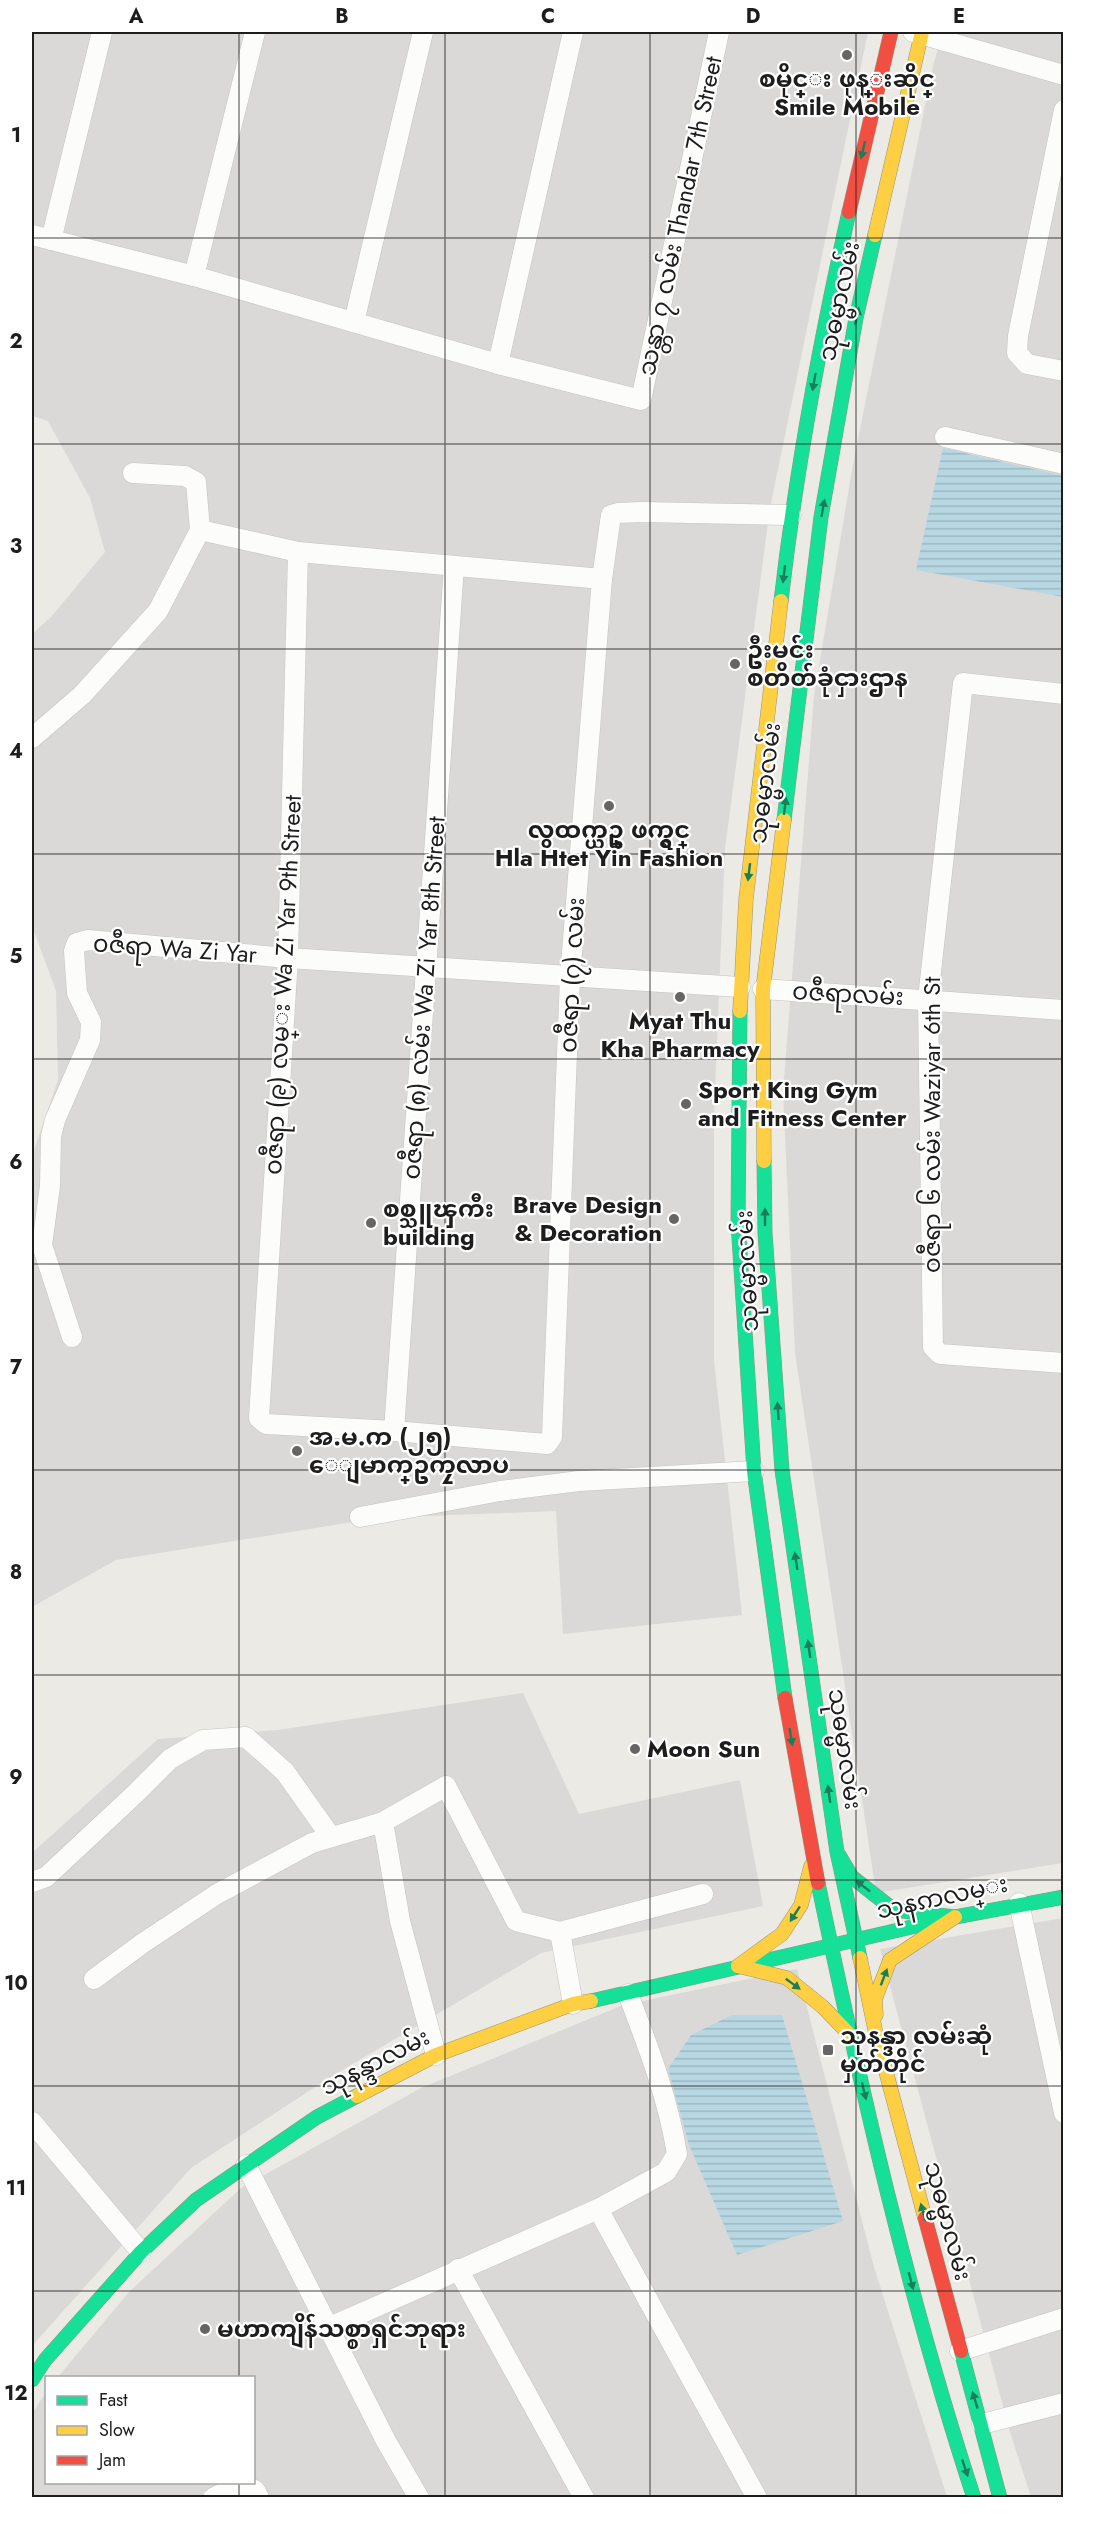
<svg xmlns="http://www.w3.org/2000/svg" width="1095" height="2529" viewBox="0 0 1095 2529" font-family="Jost,'Noto Sans Myanmar',sans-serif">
<defs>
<pattern id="water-rules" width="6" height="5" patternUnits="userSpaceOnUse" patternTransform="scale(1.5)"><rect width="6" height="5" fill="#b7d7e2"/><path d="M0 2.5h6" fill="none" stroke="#9db8c1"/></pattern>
</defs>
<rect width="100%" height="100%" fill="#eceae5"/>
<!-- residential -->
<g fill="#dbd9d7">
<polygon points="32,32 868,32 770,508 725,849 714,1114 714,1360 742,1615 563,1634 556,1511 378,1518 116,1560 32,1607 32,1156 58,1080 56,991 32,926 32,634 51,617 105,552 90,498 48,421 32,416"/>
<polygon points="943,32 1063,32 1063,1863 876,1893 795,1353 783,1092 814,696 853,464 933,66"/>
<polygon points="523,1693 579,1814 740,1780 763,1906 541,1953 329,2078 191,2168 32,2346 32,1853 158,1739 278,1730"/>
<polygon points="1063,1918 1063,2497 1031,2497 1010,2432 880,1949"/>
<polygon points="797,1969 874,2267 947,2497 32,2497 32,2414 46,2392 46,2482 254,2482 254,2378 58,2377 129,2292 241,2188 421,2088 623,2005"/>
</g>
<!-- water -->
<g fill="url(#water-rules)">
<polygon points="943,448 1063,476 1063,597 916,570"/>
<polygon points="732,2015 782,2015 843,2221 737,2255 689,2145 668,2069 691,2035"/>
</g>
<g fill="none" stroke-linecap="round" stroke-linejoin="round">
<!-- street casing -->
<g stroke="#c4c4c1" stroke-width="21">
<g id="street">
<polyline points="913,32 1064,75"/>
<polyline points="1064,110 1018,336 1017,353 1027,364 1064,371"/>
<polyline points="32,235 194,276 498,364 641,400 719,32"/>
<polyline points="51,240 102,32"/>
<polyline points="194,276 255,32"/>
<polyline points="354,322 423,32"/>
<polyline points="498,364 573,32"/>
<polyline points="945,437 1064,464"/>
<polyline points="200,530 298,552 602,579"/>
<polyline points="298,552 288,958 259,1418 266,1424 394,1431 547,1444 552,1437 570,977 602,579 611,515 618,513 642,512 791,515"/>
<polyline points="1064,694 963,683 928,999 933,1347 940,1354 1064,1363"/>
<polyline points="32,738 82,695 158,611 200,530 196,482 185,476 133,473"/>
<polyline points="763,989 1064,1010"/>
<polyline points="72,1337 42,1245 50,1186 51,1136 55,1120 90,1040 91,1022 77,993 74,951 77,943 88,940 288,958 740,987"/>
<polyline points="394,1431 454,566"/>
<polyline points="360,1517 500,1491 579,1481 754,1471"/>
<polyline points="383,1822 400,1921 436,2055"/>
<polyline points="32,1882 46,1877 135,1794 170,1759 203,1740 246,1737 285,1772 331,1837"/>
<polyline points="1019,1903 1064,2113"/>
<polyline points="560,1932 573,2004"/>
<polyline points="94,1979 143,1943 217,1894 312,1843 383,1822 446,1786 516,1921 560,1932 703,1894"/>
<polyline points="32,2122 141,2252"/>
<polyline points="246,2165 386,2441 419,2498"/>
<polyline points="598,2209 757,2498"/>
<polyline points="458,2269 584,2498"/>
<path d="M330 2327 598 2209 666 2172 677 2154C668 2098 648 2046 628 1994"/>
<polyline points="960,2351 1064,2318"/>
<polyline points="982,2424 1064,2403"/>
<path d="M213 2498C228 2490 239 2484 255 2490L259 2498"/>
</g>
</g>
<!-- fast casing -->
<g stroke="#94967c" stroke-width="15">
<g id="fast">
<path d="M781 601C796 470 820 341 849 212"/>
<polyline points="784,820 821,517 856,318 875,235"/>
<polyline points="740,1011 738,1222 754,1471 785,1698"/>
<polyline points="764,1161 765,1233 782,1470 837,1852 860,1958"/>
<polyline points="839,1855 852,1877 894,1910 955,1917"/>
<path d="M818 1883C861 2089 908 2297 974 2498"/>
<polyline points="591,2001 955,1917 1064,1897"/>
<polyline points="961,2351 1000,2498"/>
<polyline points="32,2380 45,2360 141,2252 196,2200 317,2117 357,2096"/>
</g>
</g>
<!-- slow casing -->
<g stroke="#94967c" stroke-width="15">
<g id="slow">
<polyline points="875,235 922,32"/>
<polyline points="740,1011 746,899 781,601"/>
<polyline points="764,1161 763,989 784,820"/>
<polyline points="860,1958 876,2034 925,2218"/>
<polyline points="738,1966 782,1934 801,1905 811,1866"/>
<polyline points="738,1966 787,1978 823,2007 850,2035"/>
<polyline points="876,2015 875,1999 890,1960 955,1917"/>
<polyline points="357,2096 436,2055 573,2004 591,2001"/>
</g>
</g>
<!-- jam casing -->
<g stroke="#94967c" stroke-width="15">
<g id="jam">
<polyline points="849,212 891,32"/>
<polyline points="785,1698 818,1883"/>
<polyline points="925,2218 961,2351"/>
</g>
</g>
<!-- street -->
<use href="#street" stroke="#fcfcfb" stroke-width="20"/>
<!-- fast -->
<use href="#fast" stroke="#16e098" stroke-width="14"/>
<!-- slow -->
<use href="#slow" stroke="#ffcf43" stroke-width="14"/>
<!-- jam -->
<use href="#jam" stroke="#f24e42" stroke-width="14"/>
</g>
<!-- one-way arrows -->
<defs><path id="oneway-solid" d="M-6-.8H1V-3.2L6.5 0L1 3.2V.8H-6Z" transform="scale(1.5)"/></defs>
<g fill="#1a7e5a">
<use href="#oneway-solid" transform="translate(863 150) rotate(103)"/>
<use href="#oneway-solid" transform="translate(857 316) rotate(-78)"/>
<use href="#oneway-solid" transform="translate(814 382) rotate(100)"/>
<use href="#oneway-solid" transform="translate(823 508) rotate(-80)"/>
<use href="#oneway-solid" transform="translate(784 574) rotate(97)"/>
<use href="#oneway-solid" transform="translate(785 806) rotate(-83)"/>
<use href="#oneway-solid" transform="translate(749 872) rotate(97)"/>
<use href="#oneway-solid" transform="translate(765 1217) rotate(-90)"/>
<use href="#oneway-solid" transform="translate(778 1411) rotate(-94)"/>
<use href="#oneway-solid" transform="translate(796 1561) rotate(-99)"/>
<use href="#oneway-solid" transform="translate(809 1649) rotate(-98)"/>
<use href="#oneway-solid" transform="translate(791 1737) rotate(81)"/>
<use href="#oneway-solid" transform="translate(829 1794) rotate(-98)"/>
<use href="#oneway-solid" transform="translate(863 1886) rotate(-142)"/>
<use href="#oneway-solid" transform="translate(795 1914) rotate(123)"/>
<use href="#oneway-solid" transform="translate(884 1977) rotate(-69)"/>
<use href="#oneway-solid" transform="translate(793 1984) rotate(36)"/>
<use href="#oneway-solid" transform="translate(864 2091) rotate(76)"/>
<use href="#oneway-solid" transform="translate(923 2212) rotate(-105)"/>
<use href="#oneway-solid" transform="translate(911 2281) rotate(75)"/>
<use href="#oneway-solid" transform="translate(975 2400) rotate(-107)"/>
<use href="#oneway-solid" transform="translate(965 2468) rotate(71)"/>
</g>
<!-- grid -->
<path fill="none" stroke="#1d1d1d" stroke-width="1.5" stroke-opacity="0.55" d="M239 32V2378M445 32V2498M650 32V2498M856 32V2498M32 238H1064M32 444H1064M32 649H1064M32 854H1064M32 1059H1064M32 1264H1064M32 1470H1064M32 1675H1064M32 1880H1064M32 2086H1064M32 2291H1064M239 2482V2498"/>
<!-- markers -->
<g fill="#656563" stroke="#fff" stroke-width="2">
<circle cx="847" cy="55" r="6"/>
<circle cx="735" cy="664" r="6"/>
<circle cx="609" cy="806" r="6"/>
<circle cx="680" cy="997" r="6"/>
<circle cx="686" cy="1104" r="6"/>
<circle cx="674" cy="1219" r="6"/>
<circle cx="371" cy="1223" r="6"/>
<circle cx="297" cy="1451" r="6"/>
<circle cx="635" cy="1749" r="6"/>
<rect x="822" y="2044" width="12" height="12" rx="3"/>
<circle cx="205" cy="2329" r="6"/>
</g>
<g text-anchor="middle" stroke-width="4.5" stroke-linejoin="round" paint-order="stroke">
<!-- poi labels -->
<g font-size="24" font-weight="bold" fill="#1d1d1d" stroke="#fff" text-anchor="start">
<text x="847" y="87" text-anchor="middle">စမိုင္း ဖုန္းဆိုင္<tspan x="847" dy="28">Smile Mobile</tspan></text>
<text x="747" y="658">ဦးမင်း<tspan x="747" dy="28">စတိတ်ခုံငှားဌာန</tspan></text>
<text x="609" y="838" text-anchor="middle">လွထက္ယဥ္ ဖက္ရွင္<tspan x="609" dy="28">Hla Htet Yin Fashion</tspan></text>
<text x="680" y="1029" text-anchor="middle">Myat Thu<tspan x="680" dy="28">Kha Pharmacy</tspan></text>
<text x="698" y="1098">Sport King Gym<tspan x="698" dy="28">and Fitness Center</tspan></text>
<text x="662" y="1213" text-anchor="end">Brave Design<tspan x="662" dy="28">&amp; Decoration</tspan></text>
<text x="383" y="1217">စစ္သူၾကီး<tspan x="383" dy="28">building</tspan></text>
<text x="309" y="1445">အ.မ.က (၂၅)<tspan x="309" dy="28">ေျမာက္ဥကၠလာပ</tspan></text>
<text x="647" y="1757">Moon Sun</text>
<text x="840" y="2044">သုနန္ဒာ လမ်းဆုံ<tspan x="840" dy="28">မှတ်တိုင်</tspan></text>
<text x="217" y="2337">မဟာကျိန်သစ္စာရှင်ဘုရား</text>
</g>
<!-- street labels -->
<g font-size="24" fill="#1d1d1d" stroke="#fff">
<text transform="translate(680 216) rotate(-78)" y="8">သန္တာ ၇ လမ်း Thandar 7th Street</text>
<text transform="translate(839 301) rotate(-78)" y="8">သုဓမ္မာလမ်း</text>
<text transform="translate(765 783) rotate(-83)" y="8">သုဓမ္မာလမ်း</text>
<text transform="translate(175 949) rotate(4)" y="8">၀ဇီရာ Wa Zi Yar</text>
<text transform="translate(572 975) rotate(-87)" y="8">၀ဇီရာ (၇) လမ်း</text>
<text transform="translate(283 985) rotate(-87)" y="8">၀ဇီရာ (၉) လမ္း Wa Zi Yar 9th Street</text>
<text transform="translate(848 994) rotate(3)" y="8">ဝဇီရာလမ်း</text>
<text transform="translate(424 998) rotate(-86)" y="8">၀ဇီရာ (၈) လမ်း Wa Zi Yar 8th Street</text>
<text transform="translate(932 1125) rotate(-90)" y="8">ဝဇီရာ ၆ လမ်း Waziyar 6th St</text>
<text transform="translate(747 1271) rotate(-93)" y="8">သုဓမ္မာလမ်း</text>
<text transform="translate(845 1749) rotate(82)" y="8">သုဓမ္မာလမ်း</text>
<text transform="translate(942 1897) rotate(-12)" y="8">သုနၵာလမ္း</text>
<text transform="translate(375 2062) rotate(-27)" y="8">သုနန္ဒာလမ်း</text>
<text transform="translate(948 2221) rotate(75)" y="8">သုဓမ္မာလမ်း</text>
</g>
</g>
<!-- border -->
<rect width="1095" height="2529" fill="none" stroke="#ffffff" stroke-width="66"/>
<!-- legend -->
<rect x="45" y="2376" width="210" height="108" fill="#ffffff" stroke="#a5a5a5" stroke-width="1.5"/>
<rect x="57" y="2396" width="30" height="9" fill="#16e098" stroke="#a5a5a5" stroke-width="1.5"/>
<text x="99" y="2406" font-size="18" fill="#1d1d1d">Fast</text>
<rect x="57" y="2426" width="30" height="9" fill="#ffcf43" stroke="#a5a5a5" stroke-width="1.5"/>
<text x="99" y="2436" font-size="18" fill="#1d1d1d">Slow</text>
<rect x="57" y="2456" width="30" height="9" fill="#f24e42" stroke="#a5a5a5" stroke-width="1.5"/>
<text x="99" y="2466" font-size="18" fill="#1d1d1d">Jam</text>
<rect x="33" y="33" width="1029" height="2463" fill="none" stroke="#1d1d1d" stroke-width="2"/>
<g font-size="20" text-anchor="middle" font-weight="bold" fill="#1d1d1d">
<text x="136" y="23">A</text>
<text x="342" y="23">B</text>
<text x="548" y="23">C</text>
<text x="753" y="23">D</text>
<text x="959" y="23">E</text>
<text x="16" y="142">1</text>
<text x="16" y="348">2</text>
<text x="16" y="553">3</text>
<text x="16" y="758">4</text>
<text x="16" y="963">5</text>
<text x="16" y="1169">6</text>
<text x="16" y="1374">7</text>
<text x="16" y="1579">8</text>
<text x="16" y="1784">9</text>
<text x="16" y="1990">10</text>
<text x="16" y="2195">11</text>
<text x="16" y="2400">12</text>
</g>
</svg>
